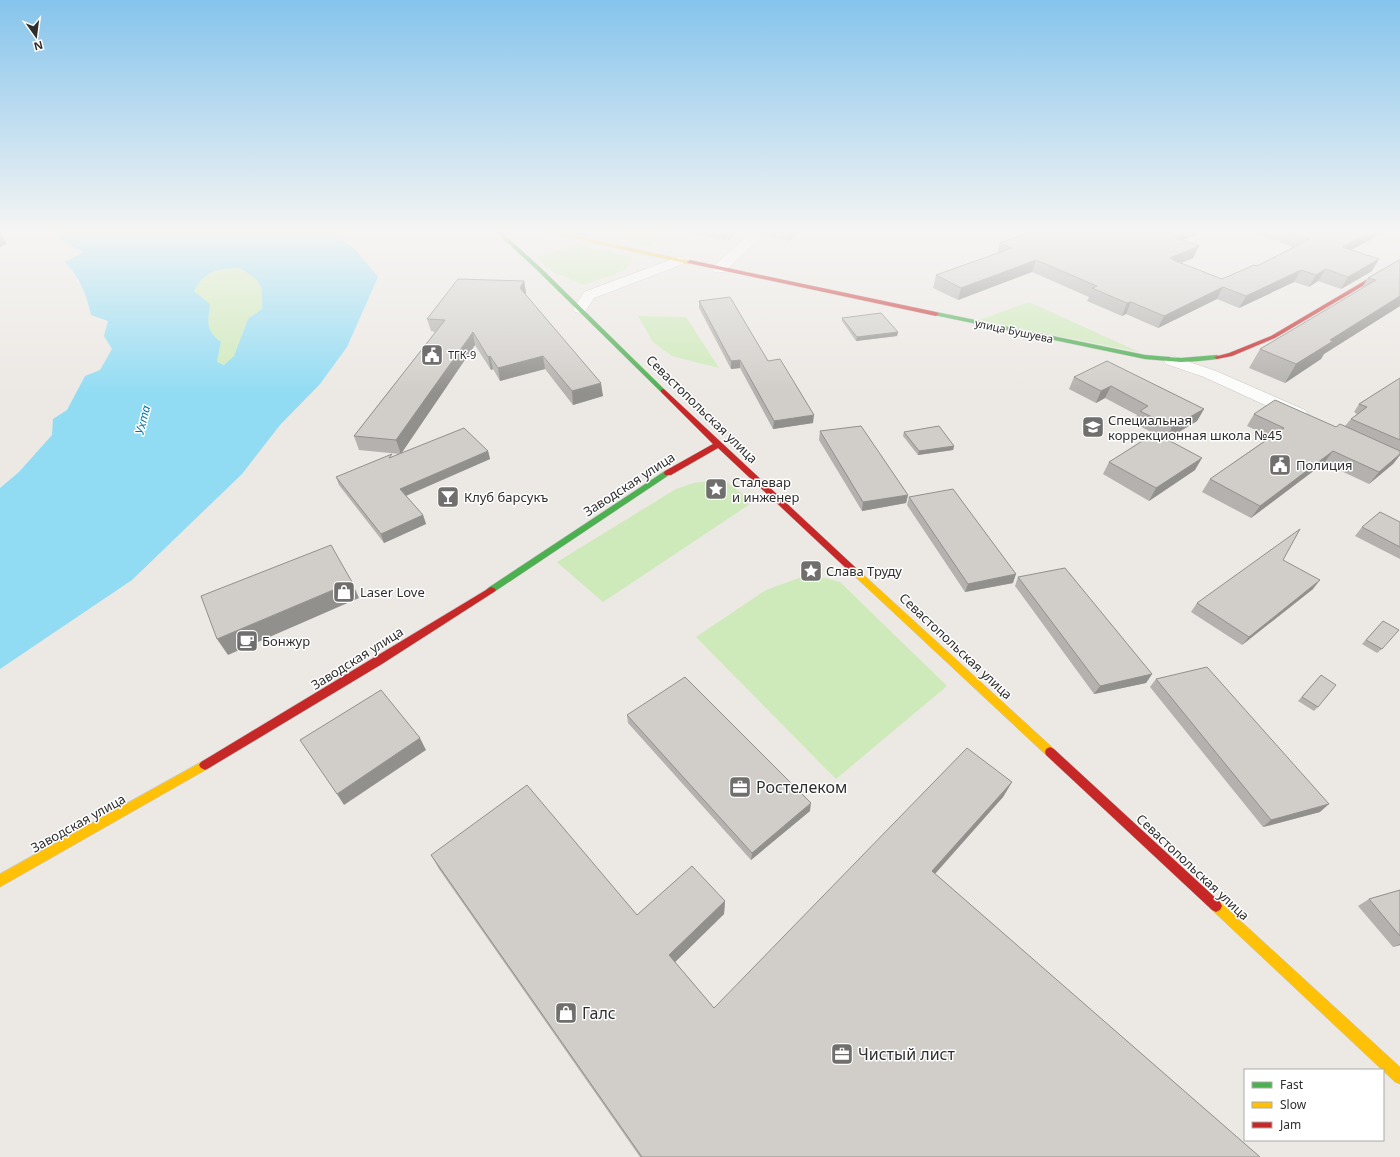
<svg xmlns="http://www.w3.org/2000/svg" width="1400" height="1157" viewBox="0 0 1400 1157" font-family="'Noto Sans',sans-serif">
<rect width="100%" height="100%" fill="#ece8e4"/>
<!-- green -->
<g fill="#ceeaba">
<polygon points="586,231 664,231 650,246"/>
<polygon points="578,244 633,257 626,270 584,285 551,271 537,257"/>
<path d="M238 268C261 281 263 283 262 309L248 319 234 356 225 365 217 362 221 342C205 330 208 323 210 304L194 291C206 271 216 270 238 268Z"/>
<polygon points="1029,302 1139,352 979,320"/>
<polygon points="638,316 686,317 719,368 672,356 653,342"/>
<polygon points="712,481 728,483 753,502 603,602 557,562 676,489 694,483"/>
<polygon points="799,578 825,578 840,582 947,686 836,779 696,637 766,590"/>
</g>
<!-- water -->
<path fill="#92dcf3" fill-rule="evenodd" d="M55 231H329L355 249 378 277 347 347 320 384 280 425 242 474 132 580 0 669V488L19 472 52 435 53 419 67 410 85 376 100 370 112 349 104 336 108 321 91 315C86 293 80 278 65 262L84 252 66 244ZM239 268C261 281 263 283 262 309L248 319 234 356 224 365 217 362 221 342C205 330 208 323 210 304L194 291C205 271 216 269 239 268Z"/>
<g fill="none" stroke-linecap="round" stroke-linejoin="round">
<!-- street casing -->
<g stroke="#c6c5c5" stroke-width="1">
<g id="street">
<polygon points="753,231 767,231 724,272 714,272 712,269 714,266"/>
<polygon points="678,257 683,258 685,261 683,264 594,298 585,312 580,313 575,312 573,309 584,292"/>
<polygon points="1172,356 1216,371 1305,410 1308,414 1305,418 1299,419 1293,418 1204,377 1166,364 1164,361 1166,358"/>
</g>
</g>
<!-- fast casing -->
<g stroke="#c6c5c5" stroke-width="1">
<g id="fast">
<polygon points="495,231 500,231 541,268 665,390 665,392 661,392 537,270"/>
<polygon points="936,312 1145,355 1181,358 1217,355 1220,357 1217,359 1199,361 1181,362 1145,359 934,315 933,314"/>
<polygon points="665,471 668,471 672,473 494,592 488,592 486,590 488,588"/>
</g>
</g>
<!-- slow casing -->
<g stroke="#c6c5c5" stroke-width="1">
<g id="slow">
<polygon points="541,231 552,231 693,262 690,264"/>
<polygon points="852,566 855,567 1054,749 1055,752 1054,755 1050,757 1046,755 849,571 848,569 849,567"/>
<polygon points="205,760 209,762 211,765 209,768 0,887 0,874"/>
<polygon points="1216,900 1220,902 1400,1067 1400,1084 1395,1082 1212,910 1210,906 1212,902"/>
</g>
</g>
<!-- jam casing -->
<g stroke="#c6c5c5" stroke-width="1">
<g id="jam">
<polygon points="690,260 936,312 939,314 936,316 688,263 687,262"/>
<polygon points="1400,260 1400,264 1275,338 1232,356 1217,359 1214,357 1229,353 1271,336"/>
<polygon points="663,389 665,390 709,431 855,567 856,569 855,571 849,571 718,448 671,475 665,475 664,473 665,471 713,444 661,392 661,390"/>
<polygon points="491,587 494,588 496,590 494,592 382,664 209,768 205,770 201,768 199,765 201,762"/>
<polygon points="1050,747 1054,749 1220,902 1222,906 1220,910 1216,912 1212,910 1046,755 1045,752 1046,749"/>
</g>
</g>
<!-- street -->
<use href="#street" fill="#fcfcfb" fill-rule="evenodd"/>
<!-- fast -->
<use href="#fast" fill="#4caf50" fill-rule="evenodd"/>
<!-- slow -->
<use href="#slow" fill="#ffc107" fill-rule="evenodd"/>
<!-- jam -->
<use href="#jam" fill="#c62828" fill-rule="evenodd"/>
</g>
<!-- wall -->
<g fill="#b4b1ae">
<polygon points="683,231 739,231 729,240 727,237 723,240"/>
<polygon points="764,231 800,231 790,241 764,236"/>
<polygon points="1035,231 1205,231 1183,240 1199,246 1193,258 1181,263 1222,279 1257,266 1294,247 1248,231 1307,231 1313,236 1351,250 1372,271 1341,289 1318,281 1309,287 1294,282 1239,308 1217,299 1158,328 1126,314 1122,316 1087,301 1089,297 1032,272 958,300 933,288 936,275 997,254 1000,243"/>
<polygon points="1400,260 1400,306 1324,354 1321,359 1285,383 1249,368 1260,349 1361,289 1368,278"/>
<polygon points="524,281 526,293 525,295 603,396 573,405 545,369 500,381 493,369 491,370 475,345 401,453 488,451 490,459 406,496 423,515 426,524 384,543 339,485 336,477 400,454 359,450 354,436 435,332 431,331 427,319"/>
<polygon points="699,301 768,361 813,423 773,429 740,368 731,369 699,308"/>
<polygon points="842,318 898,332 897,336 856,341 842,321"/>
<polygon points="1074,377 1204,409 1197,421 1166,439 1195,470 1149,501 1103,474 1109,462 1155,434 1134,423 1137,415 1105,398 1096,403 1069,389"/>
<polygon points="1400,378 1400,455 1393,464 1369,484 1324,463 1251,518 1202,492 1210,479 1270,437 1247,426 1254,414 1336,427 1345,426 1351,419 1357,414 1354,412 1359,404"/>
<polygon points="820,431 908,495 906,503 862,511 819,440"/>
<polygon points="904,432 954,446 953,450 918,455 903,436"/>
<polygon points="909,497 1013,583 965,592 907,505"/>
<polygon points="1400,522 1400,559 1355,536 1362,527"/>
<polygon points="1283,560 1313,589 1242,645 1191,612 1197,603"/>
<polygon points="1018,577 1152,674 1146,683 1094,694 1015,586"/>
<polygon points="1383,621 1382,649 1377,653 1362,644"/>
<polygon points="1321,675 1318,707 1314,711 1298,701"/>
<polygon points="1156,679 1320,812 1263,827 1150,687"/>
<polygon points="627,715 810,811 751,860 628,723"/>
<polygon points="1012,782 1003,797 935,874 1260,1157 640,1157 439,869 431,855 637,915 725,901 724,914 675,962 714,1008"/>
<polygon points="1400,890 1400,945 1393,947 1358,906 1369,899"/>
</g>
<!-- shaded-wall -->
<g fill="#92908d">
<polygon points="723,231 727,231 727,237 723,240"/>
<polygon points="729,231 739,231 729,240"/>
<polygon points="800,231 790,241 791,232"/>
<polygon points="1182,231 1205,231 1166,247 1171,236"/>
<polygon points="1372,231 1386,231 1335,259 1342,247"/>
<polygon points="1,234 7,244 0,247 0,235"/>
<polygon points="1199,246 1193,258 1171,267 1170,258"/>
<polygon points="1379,259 1372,271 1341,289 1348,277"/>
<polygon points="1036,260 1032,272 958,300 961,288"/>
<polygon points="1326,269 1318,281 1309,287 1316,275"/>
<polygon points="1301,270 1294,282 1239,308 1246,296"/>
<polygon points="524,281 526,293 522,301 520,288"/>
<polygon points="1223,287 1217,299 1158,328 1164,316"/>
<polygon points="1400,296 1400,306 1324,354 1321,359 1285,383 1296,364 1330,340"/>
<polygon points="1131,302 1126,314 1122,316 1127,303"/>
<polygon points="473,332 475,345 401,454 396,440"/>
<polygon points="898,332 897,336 856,341 857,337"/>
<polygon points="490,356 493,369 491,370 488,357"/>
<polygon points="543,356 545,369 500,381 498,368"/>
<polygon points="740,360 740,368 731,369 731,361"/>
<polygon points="601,383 603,396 573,405 572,391"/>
<polygon points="1111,386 1105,398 1096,403 1101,391"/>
<polygon points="1204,409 1197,421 1166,440 1172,427"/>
<polygon points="814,415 813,423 773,429 774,421"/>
<polygon points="954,446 953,450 918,455 919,451"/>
<polygon points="488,451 490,459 403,497 400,489"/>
<polygon points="1333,451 1324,463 1251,518 1260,506"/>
<polygon points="1400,454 1400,455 1393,464 1369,484 1379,472"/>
<polygon points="1202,458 1195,470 1149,501 1156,488"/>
<polygon points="908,495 906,503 862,511 863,502"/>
<polygon points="423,515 426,524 384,543 381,534"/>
<polygon points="1016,574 1013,583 965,592 968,584"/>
<polygon points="1320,580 1313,589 1242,645 1249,637"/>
<polygon points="352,582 359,598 228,655 217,639"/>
<polygon points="1152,674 1146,683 1094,694 1100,686"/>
<polygon points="420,738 426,750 344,805 337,794"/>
<polygon points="1012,782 1003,797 925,885 932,871"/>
<polygon points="811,803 810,811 751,860 752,853"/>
<polygon points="1329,804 1320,812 1263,827 1271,820"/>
<polygon points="725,901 724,914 670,967 669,955"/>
<polygon points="1400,944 1400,945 1393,947"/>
</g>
<!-- building -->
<g fill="#d1ceca" stroke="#92908d">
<polygon points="1035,231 1182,231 1171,236 1199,246 1170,258 1175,260 1173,260 1222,279 1254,265 1257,266 1310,239 1287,231 1307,231 1313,236 1321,231 1372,231 1342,247 1379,259 1348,277 1326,269 1316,275 1301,270 1246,296 1223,287 1164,316 1131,302 1127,303 1092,288 1097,286 1036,260 961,288 936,275 1012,248 1000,243"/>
<polygon points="1399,260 1400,260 1400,296 1330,340 1333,341 1296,364 1260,349 1376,280 1368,278"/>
<polygon points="458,279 524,281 520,288 601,383 572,391 543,356 498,368 490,356 488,357 473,332 396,440 354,436 445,320 427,319"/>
<polygon points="730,297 768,361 780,359 814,415 774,421 740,360 731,361 699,301"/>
<polygon points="881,313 898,332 857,337 842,318"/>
<polygon points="1107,361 1204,409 1172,427 1140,411 1148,406 1111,386 1101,391 1074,377"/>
<polygon points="1400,378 1400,440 1351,419 1367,407 1359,404"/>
<polygon points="1275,400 1336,427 1340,424 1400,451 1400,454 1379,472 1333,451 1260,506 1210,479 1284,428 1254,414"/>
<polygon points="861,426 908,495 863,502 820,431"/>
<polygon points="939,426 954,446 919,451 904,432"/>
<polygon points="464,428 488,451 400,489 423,515 381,534 336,477 392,454 389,458"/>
<polygon points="1155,433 1202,458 1156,488 1109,462"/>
<polygon points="953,489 1016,574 968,584 909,497"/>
<polygon points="1380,512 1400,522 1400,547 1362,527"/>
<polygon points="1300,529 1283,560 1320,580 1249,637 1197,603"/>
<polygon points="331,545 352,582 217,639 201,596"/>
<polygon points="1065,568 1152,674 1100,686 1018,577"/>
<polygon points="1383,621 1399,630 1382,649 1366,640"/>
<polygon points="1207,667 1329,804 1271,820 1156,679"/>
<polygon points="1321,675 1336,685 1318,707 1302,697"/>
<polygon points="685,677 811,803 752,853 627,715"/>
<polygon points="381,690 420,738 337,794 300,740"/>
<polygon points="967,748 1012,782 932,871 1260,1157 642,1157 431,855 527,785 637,915 692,866 725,901 669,955 714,1008"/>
<polygon points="1400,890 1400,936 1369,899"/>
</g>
<!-- sky -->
<linearGradient id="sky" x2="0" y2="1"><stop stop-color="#85c4ec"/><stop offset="0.59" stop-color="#f6f5f3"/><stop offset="1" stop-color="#f6f5f3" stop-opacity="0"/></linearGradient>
<rect width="1400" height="393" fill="url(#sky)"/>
<!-- icons -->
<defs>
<g id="civic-square" transform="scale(1.15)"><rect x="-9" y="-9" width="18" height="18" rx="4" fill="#706f6e" stroke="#fff"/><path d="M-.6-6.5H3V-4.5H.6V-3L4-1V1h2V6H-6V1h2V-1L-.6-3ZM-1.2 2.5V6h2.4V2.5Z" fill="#fff"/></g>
<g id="school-square" transform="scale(1.15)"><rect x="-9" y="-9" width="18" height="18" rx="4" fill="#706f6e" stroke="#fff"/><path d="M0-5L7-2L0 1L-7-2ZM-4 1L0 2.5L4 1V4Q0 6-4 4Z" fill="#fff"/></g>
<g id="sight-square" transform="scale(1.15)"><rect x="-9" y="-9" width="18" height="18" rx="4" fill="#706f6e" stroke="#fff"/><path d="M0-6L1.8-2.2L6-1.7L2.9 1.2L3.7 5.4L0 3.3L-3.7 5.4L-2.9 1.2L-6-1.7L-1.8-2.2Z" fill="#fff"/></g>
<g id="bar-square" transform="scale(1.15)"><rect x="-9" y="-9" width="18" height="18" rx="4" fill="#706f6e" stroke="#fff"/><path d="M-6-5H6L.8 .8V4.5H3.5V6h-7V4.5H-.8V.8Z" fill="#fff"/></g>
<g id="shop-square" transform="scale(1.15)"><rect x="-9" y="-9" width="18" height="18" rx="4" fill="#706f6e" stroke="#fff"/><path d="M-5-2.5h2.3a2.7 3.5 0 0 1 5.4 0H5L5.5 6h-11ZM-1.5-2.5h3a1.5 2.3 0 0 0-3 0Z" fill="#fff"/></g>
<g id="cafe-square" transform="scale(1.15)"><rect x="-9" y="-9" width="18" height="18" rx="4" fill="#706f6e" stroke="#fff"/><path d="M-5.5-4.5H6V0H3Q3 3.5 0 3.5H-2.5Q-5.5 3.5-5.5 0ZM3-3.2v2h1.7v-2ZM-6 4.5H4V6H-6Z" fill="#fff"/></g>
<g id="office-square" transform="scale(1.15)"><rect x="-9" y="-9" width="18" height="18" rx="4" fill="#706f6e" stroke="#fff"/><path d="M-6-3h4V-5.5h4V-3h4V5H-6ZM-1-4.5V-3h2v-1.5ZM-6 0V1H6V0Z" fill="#fff"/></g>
</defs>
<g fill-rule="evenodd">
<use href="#civic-square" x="432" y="355"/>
<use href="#school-square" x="1093" y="427"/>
<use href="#civic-square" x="1280" y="465"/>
<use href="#sight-square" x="716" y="489"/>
<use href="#bar-square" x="448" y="497"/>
<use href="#sight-square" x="811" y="571"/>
<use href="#shop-square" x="344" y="592"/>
<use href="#cafe-square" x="247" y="641"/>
<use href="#office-square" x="740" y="787"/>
<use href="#shop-square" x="566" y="1013"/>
<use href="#office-square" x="842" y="1054"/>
</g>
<g text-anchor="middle" stroke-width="3" stroke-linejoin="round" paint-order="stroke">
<!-- far-street labels -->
<g font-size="11" fill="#2e2e2e" stroke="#fff">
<text transform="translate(1014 331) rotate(12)" y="4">улица Бушуева</text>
</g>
<!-- far-poi labels -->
<g font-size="11" fill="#2e2e2e" stroke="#fff" text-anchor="start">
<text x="448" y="359">ТГК-9</text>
</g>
<!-- far-water labels -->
<g font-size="12" font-style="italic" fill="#0177af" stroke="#fff">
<text transform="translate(143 420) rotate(-76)" y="4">Ухта</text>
</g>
<!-- street labels -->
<g font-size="13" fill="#2e2e2e" stroke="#fff">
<text transform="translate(702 409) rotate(44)" y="5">Севастопольская улица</text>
<text transform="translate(629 484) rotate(-33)" y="5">Заводская улица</text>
<text transform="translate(956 646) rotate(43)" y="5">Севастопольская улица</text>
<text transform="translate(357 658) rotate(-32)" y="5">Заводская улица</text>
<text transform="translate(78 823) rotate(-29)" y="5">Заводская улица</text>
<text transform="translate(1193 867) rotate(43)" y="5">Севастопольская улица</text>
</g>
<!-- poi labels -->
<g font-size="13" fill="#2e2e2e" stroke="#fff" text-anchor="start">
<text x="1108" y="425">Специальная<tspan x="1108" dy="15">коррекционная школа №45</tspan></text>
<text x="1296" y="470">Полиция</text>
<text x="732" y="487">Сталевар<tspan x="732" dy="15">и инженер</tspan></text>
<text x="464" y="502">Клуб барсукъ</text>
<text x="826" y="576">Слава Труду</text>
<text x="360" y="597">Laser Love</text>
<text x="262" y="646">Бонжур</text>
</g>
<!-- near-poi labels -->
<g font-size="16" fill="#2e2e2e" stroke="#fff" text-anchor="start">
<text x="756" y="793">Ростелеком</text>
<text x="582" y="1019">Галс</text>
<text x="858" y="1060">Чистый лист</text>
</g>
</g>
<!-- legend -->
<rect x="1244" y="1069" width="140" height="72" fill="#ffffff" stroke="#ababab"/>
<rect x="1252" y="1082" width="20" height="6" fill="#4caf50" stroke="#ababab"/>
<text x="1280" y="1089" font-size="12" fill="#2e2e2e">Fast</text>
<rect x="1252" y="1102" width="20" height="6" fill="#ffc107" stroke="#ababab"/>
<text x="1280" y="1109" font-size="12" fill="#2e2e2e">Slow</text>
<rect x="1252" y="1122" width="20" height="6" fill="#c62828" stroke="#ababab"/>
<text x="1280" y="1129" font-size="12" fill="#2e2e2e">Jam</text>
<!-- north arrow -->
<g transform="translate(36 36) rotate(166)" stroke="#ffffff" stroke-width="3" paint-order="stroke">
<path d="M0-3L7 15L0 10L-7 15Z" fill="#2e2e2e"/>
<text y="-6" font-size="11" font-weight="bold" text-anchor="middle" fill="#2e2e2e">N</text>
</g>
</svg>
